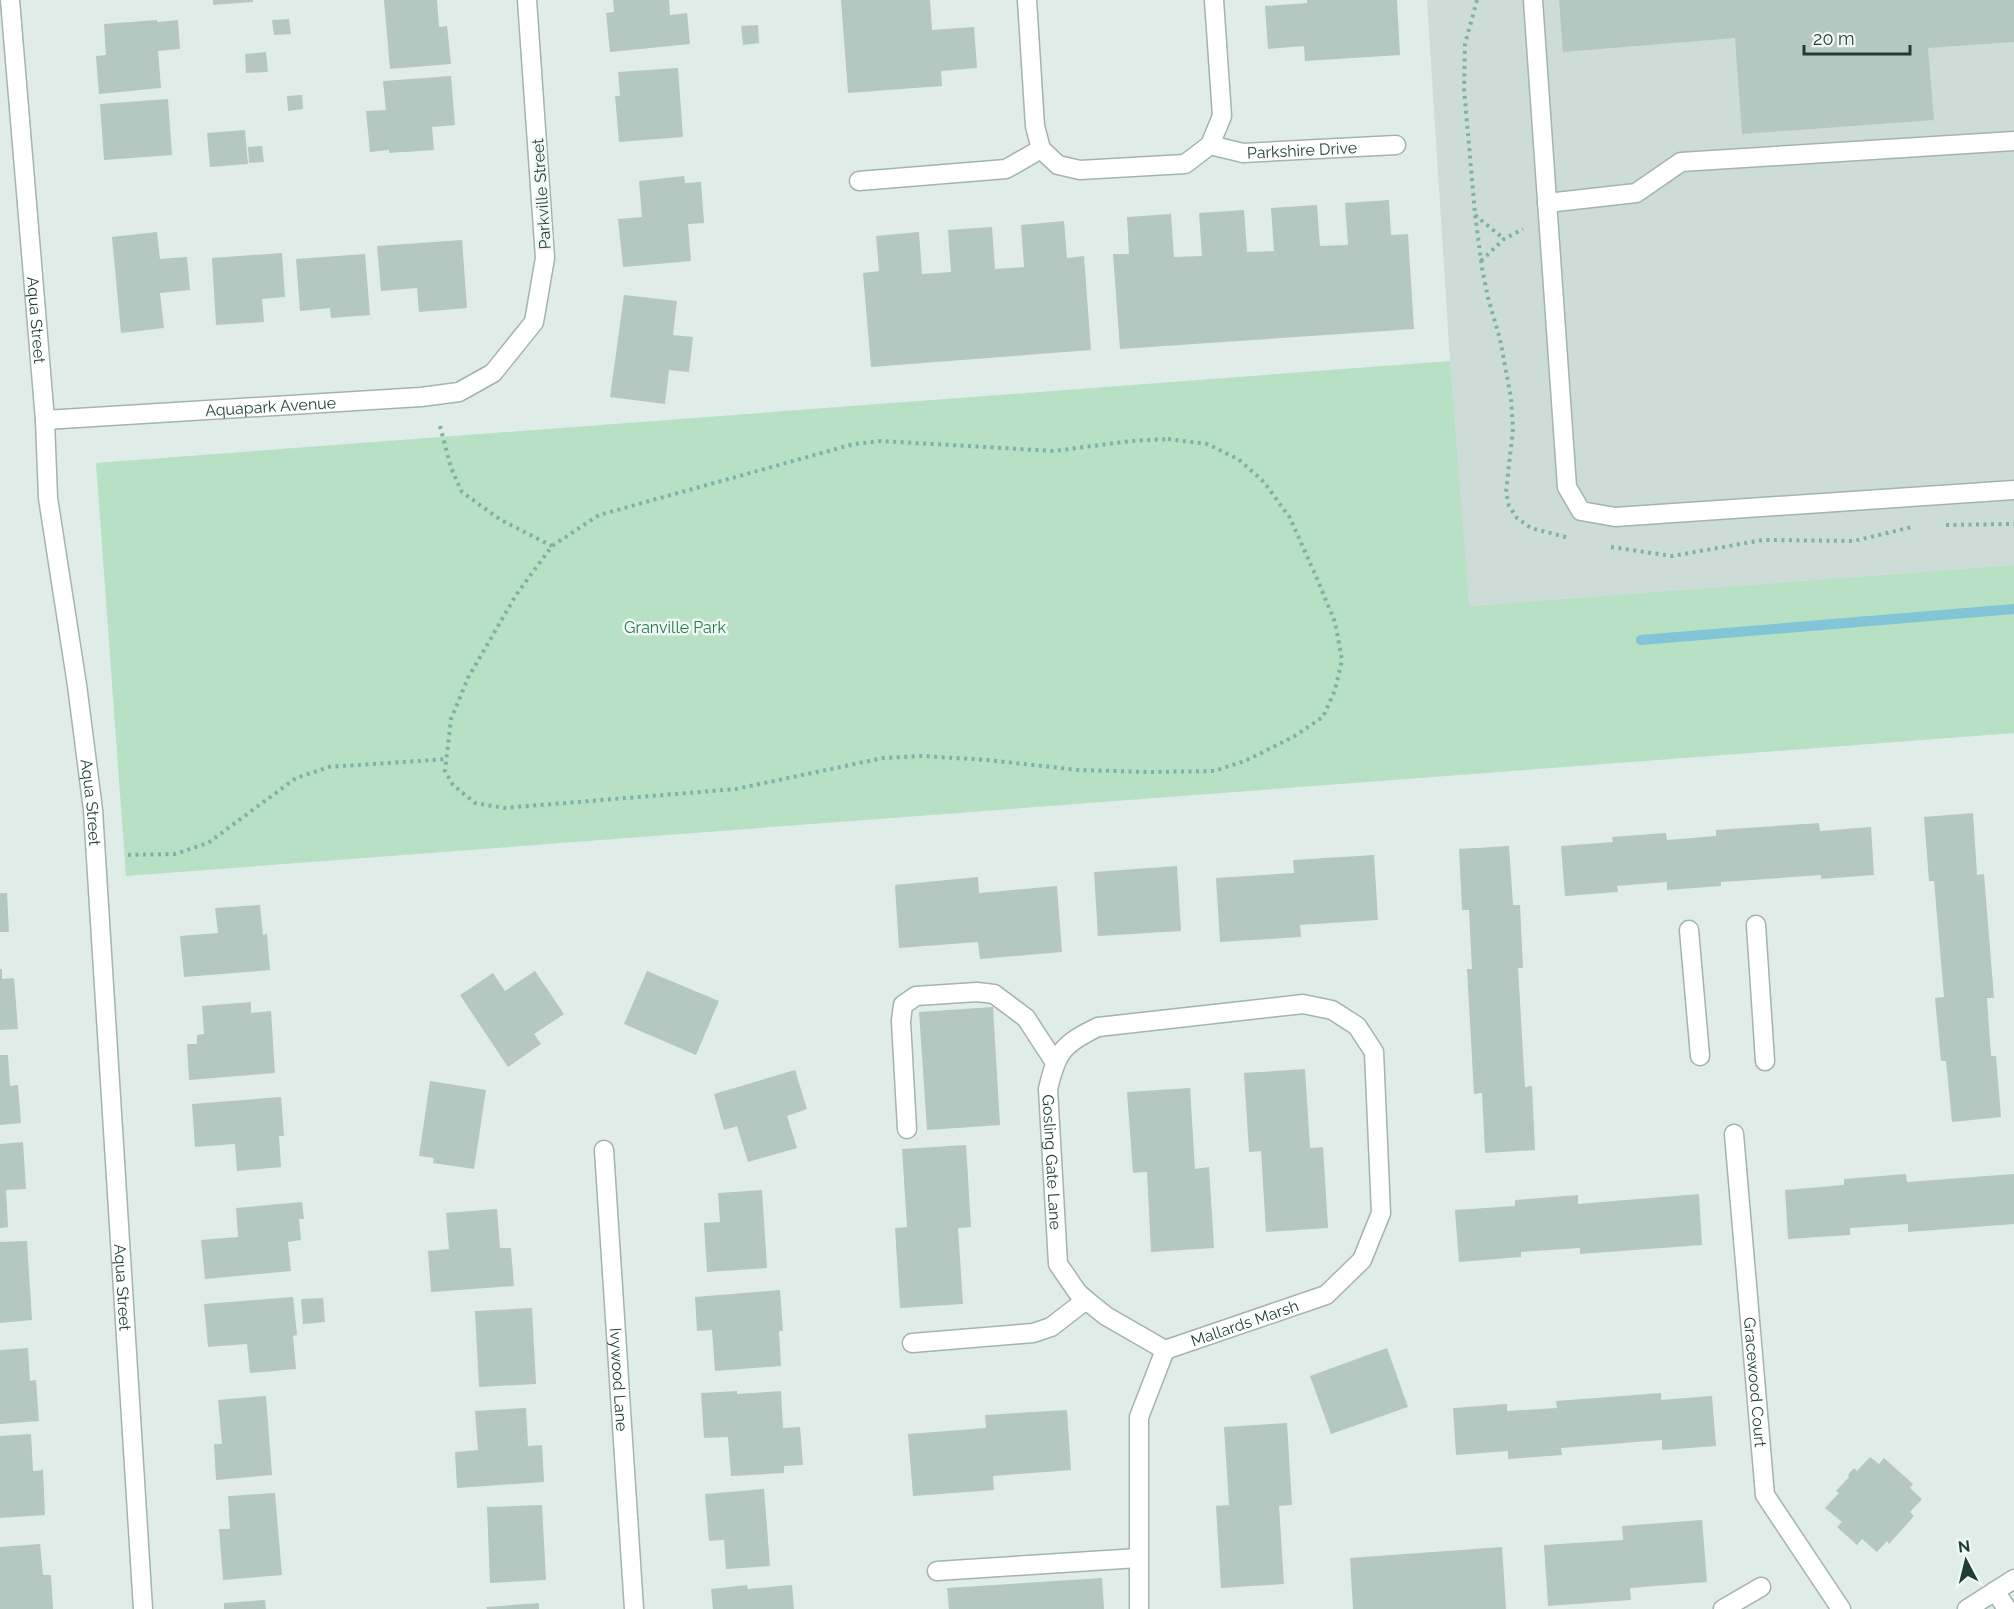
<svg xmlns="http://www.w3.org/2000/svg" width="2014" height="1609" viewBox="0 0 2014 1609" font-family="Raleway,sans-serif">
<rect width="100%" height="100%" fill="#e0ece8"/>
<!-- built -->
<polygon fill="#cedcd7" points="1427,0 2014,0 2014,565 1468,606 1450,361"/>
<!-- green -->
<polygon fill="#b7e0c4" points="1450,361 1469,606 2014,565 2014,733 126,876 96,463"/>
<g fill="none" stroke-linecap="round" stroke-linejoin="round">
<!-- stream -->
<polyline stroke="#82c5d7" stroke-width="10" points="1641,640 2014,609"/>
</g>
<!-- building -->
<g fill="#b5c7c1">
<polygon points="213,0 253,0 253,2 213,5"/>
<polygon points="384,0 437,0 439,27 447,26 451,64 390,69"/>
<polygon points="613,0 669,0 670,15 687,13 690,44 610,52 606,13 614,12"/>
<polygon points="841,0 930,0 932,30 974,27 977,68 941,71 942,86 848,93"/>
<polygon points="1307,0 1397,0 1400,55 1305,61 1304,46 1268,49 1265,6 1307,3"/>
<polygon points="1559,0 2014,0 2014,42 1928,48 1934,120 1742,134 1735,38 1563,52"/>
<polygon points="289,19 291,34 274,35 272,20"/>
<polygon points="157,20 157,22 178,20 180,49 158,51 161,88 99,94 96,56 106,55 104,24"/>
<polygon points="758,25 759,43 743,45 741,26"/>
<polygon points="266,52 268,72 246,73 245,54"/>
<polygon points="678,68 683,137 619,142 615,96 620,96 618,72"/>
<polygon points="451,76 455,125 432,127 434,150 389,153 389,150 370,152 366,111 386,110 383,81"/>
<polygon points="302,95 303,109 288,111 287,96"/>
<polygon points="168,99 172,155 104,160 100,104"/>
<polygon points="245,130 248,164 210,167 207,133"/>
<polygon points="262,146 264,162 249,163 248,147"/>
<polygon points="684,176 685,183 701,182 704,223 688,224 691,261 623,267 618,219 642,217 639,181"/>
<polygon points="1389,200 1391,235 1408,234 1414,329 1120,349 1113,254 1129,254 1127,217 1171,214 1174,257 1202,256 1199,213 1244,210 1247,252 1274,251 1271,208 1317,205 1320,246 1348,245 1345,203"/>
<polygon points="1064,221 1067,258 1084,256 1091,350 871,367 863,273 879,271 876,236 919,232 922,274 951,272 948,230 992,227 995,269 1024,267 1021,225"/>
<polygon points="157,232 160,259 187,257 190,290 160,293 164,328 121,333 112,237"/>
<polygon points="462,240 467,308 419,312 417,288 381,291 377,246"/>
<polygon points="282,253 285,297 262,299 264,322 216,325 212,258"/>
<polygon points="365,254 370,315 331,318 330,308 300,311 296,259"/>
<polygon points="624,295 677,301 673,335 693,337 689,372 669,370 665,404 610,397"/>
<polygon points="1973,813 1977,875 1984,874 1994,998 1987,998 1991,1056 1996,1056 2001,1117 1952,1122 1946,1061 1941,1061 1935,998 1944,997 1934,881 1929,881 1924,817"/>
<polygon points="1819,823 1820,831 1871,827 1874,875 1821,879 1821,875 1752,880 1721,882 1721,886 1667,890 1667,882 1617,886 1618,892 1565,896 1561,846 1613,842 1612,837 1666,833 1667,840 1716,836 1716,830"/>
<polygon points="1509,846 1513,905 1520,905 1523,968 1518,968 1525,1087 1532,1086 1535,1150 1485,1153 1482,1093 1474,1094 1467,969 1472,969 1469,910 1462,910 1459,849"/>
<polygon points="1374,855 1378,920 1300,925 1301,937 1220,942 1216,878 1294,873 1293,860"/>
<polygon points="1177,866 1181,931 1098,936 1094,872"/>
<polygon points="978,877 979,893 1057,886 1062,952 980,959 978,942 899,948 895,885"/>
<polygon points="0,893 7,893 9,932 0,932"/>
<polygon points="260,905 263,935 267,934 270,970 184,977 180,936 218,933 215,908"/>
<polygon points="0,969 2,969 2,979 14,978 18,1029 0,1030"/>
<polygon points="535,971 564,1014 534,1034 541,1044 508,1067 460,995 493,973 505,991"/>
<polygon points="647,971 719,1001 696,1055 624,1024"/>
<polygon points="251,1002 251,1013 271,1011 275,1073 189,1080 187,1044 197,1044 197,1035 204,1034 202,1006"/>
<polygon points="993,1007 1000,1125 927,1130 919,1012"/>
<polygon points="0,1055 8,1055 10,1086 18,1085 21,1123 0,1125"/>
<polygon points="1305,1069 1310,1148 1323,1147 1328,1228 1266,1232 1261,1151 1249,1152 1244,1073"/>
<polygon points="795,1070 807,1109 787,1116 797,1148 748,1162 737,1126 724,1130 714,1094"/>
<polygon points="430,1081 486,1090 474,1169 433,1163 434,1158 419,1156"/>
<polygon points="1190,1088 1195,1169 1209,1167 1214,1248 1151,1252 1147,1172 1133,1173 1127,1092"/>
<polygon points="281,1097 284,1136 279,1136 281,1167 237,1171 235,1144 195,1147 192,1104"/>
<polygon points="23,1142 26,1189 6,1190 8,1227 0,1228 0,1144"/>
<polygon points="966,1145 971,1227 958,1228 963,1304 900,1308 895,1228 907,1227 902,1149"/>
<polygon points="1906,1174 1907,1182 2014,1174 2014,1224 1908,1232 1908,1224 1850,1228 1850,1235 1788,1239 1785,1190 1844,1185 1844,1179"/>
<polygon points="762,1190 767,1268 707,1272 704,1223 720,1222 718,1193"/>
<polygon points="1699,1194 1702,1245 1580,1254 1580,1248 1521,1252 1521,1257 1459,1262 1455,1210 1515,1206 1515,1200 1578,1195 1578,1204"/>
<polygon points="302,1202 304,1219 299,1219 301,1240 288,1242 291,1271 205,1279 201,1240 238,1237 236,1208"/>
<polygon points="497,1209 500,1248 511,1248 514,1286 431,1292 428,1251 449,1249 446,1213"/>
<polygon points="27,1241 32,1320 0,1323 0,1242"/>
<polygon points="780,1290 783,1331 779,1331 781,1366 715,1371 712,1330 697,1331 695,1297"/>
<polygon points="293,1297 297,1335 293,1336 296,1369 250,1373 247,1344 208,1347 204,1304"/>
<polygon points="323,1298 325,1322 303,1324 301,1299"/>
<polygon points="532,1308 536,1384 479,1387 475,1311"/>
<polygon points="28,1348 30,1381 36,1380 39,1421 0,1424 0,1350"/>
<polygon points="1387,1348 1408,1407 1331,1434 1310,1376"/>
<polygon points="737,1391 737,1394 781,1391 783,1428 800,1427 803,1465 784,1466 784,1473 731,1476 728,1437 704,1438 701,1393"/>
<polygon points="1661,1393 1661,1400 1712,1396 1716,1446 1662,1450 1662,1440 1561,1448 1562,1455 1508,1459 1508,1451 1456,1455 1453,1408 1507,1404 1507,1411 1557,1408 1556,1401"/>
<polygon points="266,1396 272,1475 216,1480 214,1444 222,1444 218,1400"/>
<polygon points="526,1408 528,1446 542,1445 544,1482 457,1488 455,1452 478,1450 475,1411"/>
<polygon points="1067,1410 1071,1470 993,1476 994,1490 913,1496 908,1434 986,1428 985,1415"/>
<polygon points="1287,1423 1292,1505 1279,1506 1284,1584 1221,1588 1216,1506 1229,1505 1224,1427"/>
<polygon points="31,1434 33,1471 43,1470 45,1515 0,1518 0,1436"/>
<polygon points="1870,1457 1879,1464 1884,1458 1913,1484 1910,1488 1922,1499 1910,1512 1914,1516 1889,1544 1887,1541 1877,1552 1862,1539 1857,1545 1837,1527 1842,1522 1825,1508 1839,1493 1836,1491 1849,1477 1848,1475 1854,1468 1857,1471"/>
<polygon points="764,1489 770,1566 726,1569 724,1540 709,1541 705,1494"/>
<polygon points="275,1493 282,1575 223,1580 219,1529 230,1529 228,1496"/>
<polygon points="542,1505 546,1580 490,1583 487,1507"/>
<polygon points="1702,1520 1707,1582 1630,1588 1631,1600 1548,1606 1544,1545 1623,1540 1622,1526"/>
<polygon points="40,1544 43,1575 51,1575 53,1609 0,1609 0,1547"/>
<polygon points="1502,1547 1506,1609 1353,1609 1350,1558"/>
<polygon points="1102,1578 1104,1609 949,1609 947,1588"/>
<polygon points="747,1585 748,1589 792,1585 794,1609 713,1609 711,1589"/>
<polygon points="265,1600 266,1609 224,1609 224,1603"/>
<polygon points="539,1603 539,1609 487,1609 486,1607"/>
</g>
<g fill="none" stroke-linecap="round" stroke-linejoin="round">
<!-- minor casing -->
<g stroke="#a2b4b0" stroke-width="21">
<g id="minor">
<path id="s1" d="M10 0 45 420 48 498 77 685 93 810 143 1609"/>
<polyline points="1027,0 1035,126 1041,149 1058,165 1080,170 1185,164 1210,145 1222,116 1214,0"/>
<polyline points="1533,0 1567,487 1581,511 1615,517 2014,490"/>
<path id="s2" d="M1210 145 1243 153 1396 145"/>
<polyline points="859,181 1006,169 1041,149"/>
<polyline points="1547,203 1636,193 1681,162 2014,141"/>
<path id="s3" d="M45 420 421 397 459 392 493 373 534 322 545 258 527 0"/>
<polyline points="1756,925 1765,1061"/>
<polyline points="1689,930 1700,1056"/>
<polyline points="907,1129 901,1021 903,1005 916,996 977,992 994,994 1026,1018 1054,1061"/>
<path id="s4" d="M1734 1134 1765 1495 1841 1609"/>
<path id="s5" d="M604 1150 634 1609"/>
<polyline points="912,1343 1033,1333 1051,1327 1086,1300"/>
<polyline points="937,1571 1138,1558"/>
<polyline points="1995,1591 2007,1609"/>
<path id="s6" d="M1139 1609V1417L1165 1350 1326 1295 1362 1260 1381 1213 1374 1052 1357 1026 1332 1010 1303 1004 1098 1027C1063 1044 1057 1051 1048 1089L1058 1264 1078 1293 1086 1300 1106 1316 1165 1350"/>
<polyline points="1723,1609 1761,1587"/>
<polyline points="1967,1609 2014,1579"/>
</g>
</g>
<!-- path -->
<g stroke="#7db3a5" stroke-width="4" stroke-dasharray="3 4.5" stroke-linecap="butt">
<polyline points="1477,0 1465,44 1464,88 1475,214 1482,268 1488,298 1500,339 1511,398 1513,429 1506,492 1509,506 1517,518 1531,528 1569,538"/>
<polyline points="1475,215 1504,239"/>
<polyline points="1481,261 1504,239 1523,229"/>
<polyline points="440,426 451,468 462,492 501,520 552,546"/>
<polygon points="1168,439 1207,444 1238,459 1264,482 1290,518 1315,574 1335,622 1342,660 1335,690 1323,717 1293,737 1245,761 1214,771 1149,772 1079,770 987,760 922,756 883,758 736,789 504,808 475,803 453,785 445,771 451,719 468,678 516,595 552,546 599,515 854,444 881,441 1054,451 1131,441"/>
<polyline points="1946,525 2014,524"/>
<polyline points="1611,547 1672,556 1763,540 1854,541 1912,527"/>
<polyline points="128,855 175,854 208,843 296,778 329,767 446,759"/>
</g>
<!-- minor -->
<use href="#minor" stroke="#fff" stroke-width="18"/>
</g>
<g text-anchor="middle" stroke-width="5" stroke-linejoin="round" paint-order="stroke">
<!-- street labels -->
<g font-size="16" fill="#1f3e38" stroke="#f1f9f5">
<text dy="6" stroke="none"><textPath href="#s2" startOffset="93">Parkshire Drive</textPath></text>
<text transform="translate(541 194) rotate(-94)" y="6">Parkville Street</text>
<text dy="6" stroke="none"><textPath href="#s1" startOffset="321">Aqua Street</textPath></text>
<text dy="6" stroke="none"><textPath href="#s3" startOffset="226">Aquapark Avenue</textPath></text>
<text dy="6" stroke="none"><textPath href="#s1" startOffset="807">Aqua Street</textPath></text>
<text dy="6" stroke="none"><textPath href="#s6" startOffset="1150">Gosling Gate Lane</textPath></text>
<text dy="6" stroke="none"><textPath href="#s1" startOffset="1293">Aqua Street</textPath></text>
<text dy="6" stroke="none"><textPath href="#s6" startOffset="348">Mallards Marsh</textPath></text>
<text dy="6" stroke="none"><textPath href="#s5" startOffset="230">Ivywood Lane</textPath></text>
<text dy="6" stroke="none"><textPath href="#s4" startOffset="249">Gracewood Court</textPath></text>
</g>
<!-- park labels -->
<g font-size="16" fill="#25794a" stroke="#f1f9f5">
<text x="675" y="633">Granville Park</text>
</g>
</g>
<!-- north arrow -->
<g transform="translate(1966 1561) rotate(353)" stroke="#f1f9f5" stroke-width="4.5" paint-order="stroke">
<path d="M0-4.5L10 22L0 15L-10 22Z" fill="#1f3e38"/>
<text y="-9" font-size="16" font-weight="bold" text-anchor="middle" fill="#1f3e38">N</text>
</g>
<!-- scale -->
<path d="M1804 45v9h106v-9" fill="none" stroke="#1f3e38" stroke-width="3"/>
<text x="1813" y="45" font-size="18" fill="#1f3e38" stroke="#f1f9f5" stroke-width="4.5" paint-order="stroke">20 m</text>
</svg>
